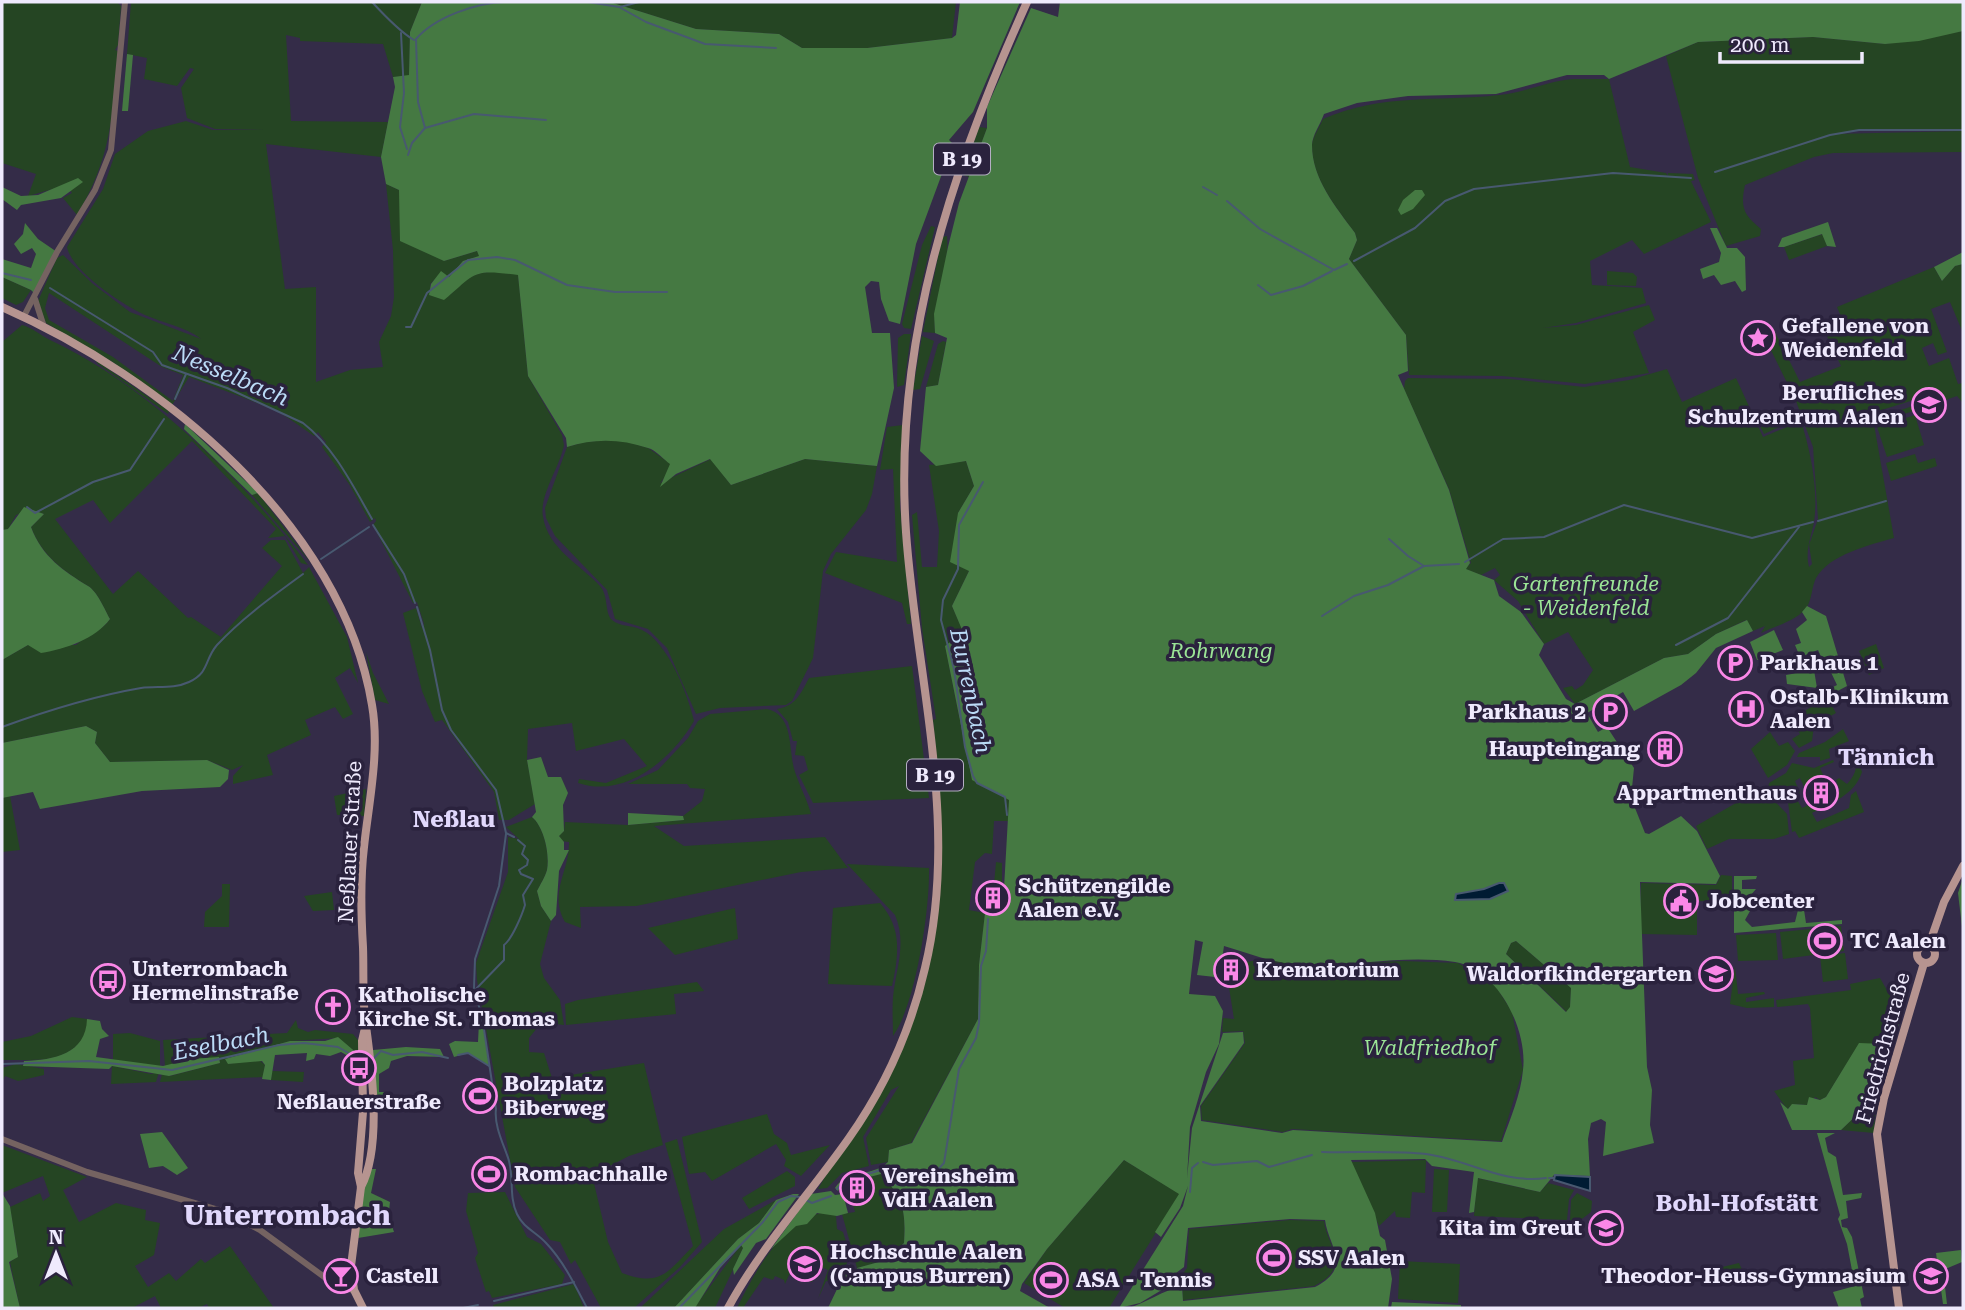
<svg xmlns="http://www.w3.org/2000/svg" width="1965" height="1310" viewBox="0 0 1965 1310" font-family="'Roboto Serif',serif">
<rect width="100%" height="100%" fill="#342c48"/>
<!-- green -->
<g fill="#254523" fill-rule="evenodd">
<path d="M2 2H117L121 6 118 45 115 50 118 51C113 115 111 159 77 215L63 198 72 193 67 185 28 196 36 174 2 163Z"/>
<path d="M131 2H422L410 32 409 76 393 77 383 44 300 41V38L286 35 291 121 388 122 381 157 266 144 285 289 316 287V382L350 370 383 367 379 342 391 316 394 297 393 250 386 184 399 190 410 237 444 261 477 251 480 256 463 261 448 278 442 272 430 284V295L451 294C475 268 485 271 518 274L528 376 562 435 564 445C560 467 539 495 543 517 548 549 582 566 600 586 609 596 604 612 612 620 620 627 633 625 642 630 668 642 688 695 694 721 672 759 625 799 578 783L579 779 606 783 647 766 624 739 576 751 572 723 528 729 527 760 535 804 509 820H499L494 792 442 720 435 722 422 691 403 613 416 608 422 628 424 624 417 602 413 603 373 525 376 521 375 518 370 522 349 484 322 447 326 442 318 432 314 436 278 411 189 377 172 405 111 361 46 323 38 301 57 258 63 255 93 284 130 312 201 339C186 327 163 323 145 315 123 305 72 272 67 247L103 189 115 154 148 131 186 121 213 130H264L215 129 187 118 181 88 194 69 190 68 177 86 144 79 147 58 127 54ZM49 293 162 367 183 375 173 401 113 357 49 320 45 308Z"/>
<polygon points="610,2 956,2 952,38 867,48 802,48 779,34 696,29"/>
<path d="M1963 31V129L1858 130 1835 134 1963 131V152L1833 153 1814 157 1745 185C1740 208 1744 215 1761 229L1760 236 1726 246 1698 178 1666 56 1698 42 1813 37 1885 44Z"/>
<path d="M1573 79H1609L1630 167 1666 173 1668 176V173L1693 174 1695 180 1691 181 1711 222 1644 254 1632 240 1590 261 1592 285 1642 288 1646 303 1576 323 1543 328 1576 325 1649 305 1655 320 1633 332 1649 373 1585 384 1502 376 1409 375 1406 335 1349 259 1357 240 1355 233C1337 208 1311 178 1312 144 1313 137 1320 126 1323 119 1383 93 1437 102 1499 95 1524 93 1547 81 1573 79Z"/>
<polygon points="979,127 987,128 969,177 963,175"/>
<polygon points="931,226 935,227 911,329 904,328 902,324 922,245"/>
<polygon points="1823,234 1827,246 1789,260 1784,247"/>
<path d="M947 236C950 269 932 300 935 333L923 332 942 237Z"/>
<path d="M1963 264V333L1950 302 1931 309 1947 352 1938 355 1933 343 1922 348 1929 366 1949 358 1958 384 1963 383V403L1957 396 1878 423 1876 418 1919 404 1917 399 1872 413 1894 538C1870 545 1830 554 1816 578 1812 586 1812 597 1808 605 1800 620 1775 626 1761 633L1765 626 1753 631 1746 620 1716 634 1688 654 1664 658 1575 704 1563 688 1572 686 1575 690 1583 685 1593 670 1568 632 1544 644 1518 601 1494 580 1500 575 1495 568 1481 575 1465 569 1471 563 1449 489 1404 389 1405 381 1408 378 1510 379 1584 387 1629 380 1667 369 1682 402 1736 378 1763 437 1801 421C1810 450 1817 482 1815 513 1814 533 1804 547 1809 567L1812 564 1809 545 1818 519 1813 447 1796 401 1762 332 1774 330 1800 382 1841 366 1826 334 1845 326 1837 307 1934 267 1942 281 1955 266Z"/>
<polygon points="1607,271 1633,273 1637,277 1636,286 1607,285"/>
<polygon points="2,277 31,290 23,302 16,305 2,298"/>
<path d="M22 325C33 328 40 335 50 340 144 383 243 479 308 565L301 563 285 536 268 538 276 529 192 441 110 523 93 500 55 519 113 594 138 571 188 618 191 617 221 637 282 566 262 548 271 540H285L303 573 309 567 347 637 358 683 350 668 335 678 353 714 343 719 335 707 305 720 311 735 267 755 273 775 233 784V776L243 765 232 770 207 760 110 762 95 743 97 732 86 726 2 743V660L28 645H76C88 634 101 632 110 619 105 610 97 591 88 586 64 571 42 556 31 527L44 514 31 510 16 515 8 529 2 530V342Z"/>
<polygon points="904,334 911,334 904,385 897,387 898,338"/>
<polygon points="922,336 934,341 920,389 913,390"/>
<polygon points="943,341 946,342 938,385 926,387 938,344"/>
<polygon points="95,360 169,411 168,414 98,364"/>
<polygon points="1915,415 1924,445 1887,457 1877,427"/>
<polygon points="1778,416 1784,425 1764,434 1759,424"/>
<polygon points="903,425 900,506 911,624 907,624 902,603 825,573 836,552 897,562 893,469 880,470 887,427"/>
<polygon points="619,439 648,448 671,464 669,472 660,483 711,459 731,485 805,459 877,466 872,494 866,510 831,554 823,571 813,658 792,701 786,705 720,708 696,714 667,648 648,629 615,619 607,590 555,536 546,518 545,508 567,447 585,442"/>
<polygon points="1915,454 1918,463 1935,458 1937,466 1891,481 1886,463"/>
<path d="M966 461 974 486 958 513 969 571 952 606 964 633 945 646 959 717 1009 800 1008 821H994L992 854 985 853 975 862 969 910 985 913 979 965 978 1019 911 1143 889 1150 888 1162 871 1165 866 1138 899 1086 891 1090 863 1137 869 1166 842 1173 827 1188 818 1189C838 1152 867 1119 887 1081 947 969 946 843 933 720L936 719 922 628 912 515 917 512 922 567H937L939 531 929 465Z"/>
<polygon points="258,493 311,563 252,495"/>
<polygon points="1876,644 1884,668 1869,675 1859,651"/>
<polygon points="366,652 373,673 389,704 375,700"/>
<path d="M912 666 929 798 813 803 799 775 808 770 804 756 795 755 797 741H793L788 722 777 709C796 706 801 693 809 678Z"/>
<polygon points="1789,692 1790,696 1804,695 1804,692 1813,700 1802,707 1793,705 1777,693"/>
<polygon points="1827,697 1836,713 1814,725 1812,741 1799,748 1792,739 1800,734 1792,719"/>
<path d="M767 709C795 715 788 752 795 772 800 787 807 799 811 814L654 826 684 846 825 837 848 868 801 872 636 906 580 907 581 928 565 922C548 893 570 870 569 842L561 841 559 835 564 831 565 822 628 825 684 820 683 816 702 801 705 789 690 788 687 784H628L658 770 688 738 698 721 710 714Z"/>
<polygon points="1843,729 1849,741 1829,749 1830,758 1820,761 1820,757 1797,757 1799,753 1825,742"/>
<polygon points="1770,732 1779,746 1788,742 1795,751 1787,765 1768,778 1751,749"/>
<path d="M1853 750 1862 772C1854 796 1832 802 1812 813L1817 822 1849 808 1851 795 1856 791 1864 812 1799 838 1795 831 1792 832 1788 802 1796 798 1802 808 1840 790 1836 780 1839 778 1847 784C1856 774 1860 764 1850 753Z"/>
<polygon points="1833,760 1834,762 1820,768 1827,784 1807,793 1800,778 1795,781 1800,793 1781,802 1768,789 1769,783 1786,773 1792,763 1814,768"/>
<polygon points="1762,788 1787,814 1789,834 1774,839 1729,839 1707,849 1696,826"/>
<polygon points="366,789 364,816 337,815 334,796"/>
<polygon points="10,796 20,850 2,852 2,798"/>
<path d="M532 817C544 827 550 854 547 870 545 877 540 885 537 891L541 906 551 921 540 964 544 978 560 1000 564 1025 542 1022 529 1038V1052L544 1053 552 1078 644 1063 663 1145 629 1156 592 1175 608 1242 622 1273C660 1287 667 1273 693 1246L665 1143 677 1139 702 1242 680 1267 634 1308H601L575 1260 571 1264 560 1242 550 1240 515 1187 477 980 476 963 508 872V837L519 839 506 827Z"/>
<polygon points="996,862 1002,863 1002,894 993,896"/>
<path d="M847 864 929 868C930 908 916 1004 893 1036 893 1023 892 1010 893 997 896 969 907 943 895 915Z"/>
<polygon points="1721,875 1732,876 1732,902 1697,901 1697,935 1641,934 1641,883 1716,885"/>
<polygon points="222,884 230,884 229,927 204,927 205,912 222,896"/>
<polygon points="332,892 334,910 313,911 304,896"/>
<path d="M880 903C902 928 899 954 892 986L828 984 833 908Z"/>
<polygon points="735,908 738,939 675,955 648,928"/>
<polygon points="1841,926 1844,951 1783,959 1780,932"/>
<polygon points="1776,933 1778,960 1738,961 1736,935"/>
<polygon points="1516,941 1571,988 1570,1008 1567,1012 1506,954 1511,943"/>
<polygon points="1845,953 1848,979 1823,982 1820,956"/>
<polygon points="1257,960 1318,965 1403,961 1458,963 1495,985 1512,1012 1523,1070 1501,1141 1292,1129 1283,1132 1202,1120 1201,1106 1245,1043 1243,1031 1222,1032 1223,1018 1234,1019 1228,981 1239,981 1242,963"/>
<polygon points="1735,966 1738,994 1764,992 1765,994 1746,998 1746,1002 1774,998 1774,1007 1747,1008 1730,1004"/>
<polygon points="1880,978 1892,999 1907,997 1901,1017 1889,1019 1884,1044 1859,1044 1826,1097 1820,1100 1815,1097 1807,1105 1793,1104 1787,1109 1774,1091 1795,1085 1793,1061 1814,1058 1810,1008 1808,1004 1777,1007 1776,1000 1851,990 1850,984"/>
<polygon points="697,982 704,991 674,994 676,1014 566,1025 565,1004 578,1000"/>
<path d="M72 1017 87 1019V1033C67 1066 34 1059 2 1060V1042L31 1036Z"/>
<polygon points="296,1020 298,1028 308,1032 315,1030 353,1034 358,1040 359,1055 338,1038 290,1041 253,1052 228,1064 258,1059 265,1065 263,1077 160,1082 162,1074 170,1076 220,1063 220,1059 191,1059 165,1066 163,1040 287,1033"/>
<polygon points="130,1033 160,1041 160,1066 113,1060 113,1034"/>
<polygon points="16,1064 44,1069 44,1075 18,1081 5,1076 2,1082 2,1068"/>
<polygon points="112,1066 151,1074 159,1072 156,1082 111,1084"/>
<polygon points="272,1071 304,1072 303,1082 271,1080"/>
<polygon points="484,1079 490,1109 476,1112 470,1082"/>
<polygon points="1876,1103 1874,1133 1841,1130 1863,1109"/>
<polygon points="767,1114 774,1134 787,1143 791,1155 830,1145 801,1176 784,1166 786,1160 776,1144 712,1181 705,1172 689,1174 682,1137"/>
<polygon points="2,1145 87,1177 63,1190 79,1222 116,1203 146,1210 145,1220 160,1223 154,1255 135,1266 148,1287 169,1273 176,1281 201,1259 205,1263 230,1246 274,1308 209,1308 207,1304 198,1308 161,1308 155,1296 132,1308 20,1308 10,1262 18,1256 10,1207 40,1193 43,1201 50,1196 43,1176 2,1193"/>
<polygon points="1124,1160 1180,1194 1109,1308 1065,1308 1024,1283 1047,1249"/>
<polygon points="1426,1160 1425,1193 1412,1192 1410,1218 1396,1217 1395,1211 1379,1226 1351,1162"/>
<polygon points="1434,1169 1449,1170 1447,1212 1432,1212"/>
<polygon points="787,1171 795,1177 795,1186 749,1209 742,1198"/>
<path d="M881 1174C903 1199 906 1209 904 1243L886 1260 857 1268 842 1214 855 1212 851 1197 866 1193 863 1179Z"/>
<polygon points="1477,1178 1540,1192 1548,1183 1574,1190 1569,1199 1567,1220 1474,1216"/>
<polygon points="505,1192 527,1237 541,1244 565,1275 562,1284 492,1298 489,1291 486,1292 475,1258 478,1253 466,1211 468,1193"/>
<polygon points="1577,1193 1592,1201 1591,1212 1578,1222 1570,1220 1571,1200"/>
<polygon points="776,1200 759,1223 738,1239 674,1308 640,1308 724,1229"/>
<path d="M827 1212 836 1216 837 1229 843 1232 850 1254 840 1283 826 1281 818 1299 828 1270 819 1266 812 1282 800 1278 804 1268 794 1264 785 1284 784 1280 775 1276 773 1280 764 1277 743 1308H737C754 1273 784 1217 827 1212Z"/>
<path d="M1290 1220 1324 1221C1327 1246 1353 1267 1314 1286L1183 1300 1182 1275 1187 1268 1189 1229Z"/>
<polygon points="741,1245 743,1248 715,1308 694,1308"/>
<polygon points="1400,1261 1460,1264 1458,1303 1398,1299"/>
<polygon points="1739,1263 1745,1276 1722,1285 1714,1269"/>
<polygon points="574,1284 584,1308 494,1308 493,1305"/>
</g>
<!-- forest -->
<g fill="#457942" fill-rule="evenodd">
<path d="M422 2H610L696 29 779 34 802 48H867L952 38 956 35 960 2H1020L973 112 949 140 953 144 916 244 900 324 889 321 881 299 879 282 871 281 865 287 872 333H890L894 388 877 466 805 459 731 485 710 459 676 474 660 487 670 464C664 460 656 450 648 448 621 439 595 438 567 447L566 438 528 376 518 275C472 269 477 272 444 300L429 295 431 284 441 271 449 277 463 261 479 256 477 251 444 261 400 241 399 190 386 184 381 157 395 87 393 77 409 75 410 32Z"/>
<path d="M1060 2H1963V31L1919 41 1885 44 1813 37 1698 42 1609 79 1604 75H1567L1496 94 1408 96 1357 103 1324 114C1321 123 1312 136 1312 145 1312 179 1336 207 1355 233L1357 240 1349 259 1406 335 1408 371 1398 375 1449 490 1470 563 1466 569 1494 580 1499 596 1521 612 1544 644 1539 655 1566 699 1575 704 1664 658 1688 654 1716 634 1747 620 1753 631 1716 648 1696 673 1681 685 1634 711 1623 692 1587 713 1598 732 1607 727 1634 768 1631 798 1645 833 1649 834 1681 816 1697 831 1720 876 1716 884 1640 882 1647 1067 1652 1090 1650 1125 1654 1143 1603 1156 1606 1122 1601 1119 1591 1123 1588 1139 1590 1176 1554 1175 1540 1192 1478 1178 1474 1212 1469 1213 1474 1172 1432 1166 1425 1159 1351 1160 1375 1213 1380 1236 1385 1240 1392 1279 1388 1308H1129C1147 1302 1162 1291 1182 1286L1183 1301 1315 1287C1354 1267 1328 1246 1325 1220L1290 1219 1188 1228 1184 1267 1164 1282 1165 1288 1140 1303 1119 1308 1183 1206 1188 1186 1180 1208 1161 1237 1155 1232 1179 1194 1124 1160 1047 1249 1022 1284 1020 1291 1050 1308H828L849 1264 856 1272 857 1268 886 1260 904 1243C906 1209 903 1199 881 1174L843 1184 838 1191 835 1188C846 1170 873 1177 888 1162L889 1150 912 1143 978 1019 979 965 985 913 1003 906 1009 800 972 780 945 646 963 632 952 606 969 571 950 562 958 513 974 486 966 461 936 466 920 451 926 387 938 385 947 338 935 333 934 314 948 247 959 203 987 128V107L1031 8 1058 17ZM1195 940 1203 942 1197 975 1215 977V968L1221 966 1224 946C1248 953 1269 962 1295 964 1348 968 1402 954 1455 962 1498 969 1528 1030 1523 1070 1521 1094 1510 1119 1502 1142L1293 1130 1282 1133 1201 1121 1200 1106 1244 1043 1243 1032 1223 1033 1192 1128 1187 1178 1190 1127 1206 1072 1219 1044 1223 1011 1215 996 1189 994ZM1516 941 1571 988 1570 1007 1566 1012 1506 954 1511 943Z"/>
<polygon points="127,54 133,55 128,111 122,111"/>
<polygon points="78,178 83,182 61,198 21,205 17,210 2,199 2,187 21,196 38,195"/>
<polygon points="1415,190 1422,190 1425,195 1413,209 1401,215 1398,210 1403,200"/>
<polygon points="1828,222 1836,247 1827,246 1822,234 1784,247 1778,247 1782,238"/>
<polygon points="25,223 38,239 57,252 35,294 31,290 2,277 2,259 31,268 36,254 32,248 21,254 14,244 23,234"/>
<polygon points="1710,228 1717,228 1727,248 1737,248 1745,257 1746,290 1742,292 1735,281 1721,285 1714,275 1703,279 1700,269 1719,262 1721,253"/>
<polygon points="1963,252 1963,264 1955,266 1942,281 1934,267"/>
<polygon points="185,424 258,493 252,495 184,429"/>
<path d="M24 507 44 514 31 527C42 557 64 571 88 586 97 591 105 610 110 619 95 639 66 649 41 653L28 645 2 660V530L8 529Z"/>
<polygon points="1807,606 1826,616 1847,686 1832,694 1831,688 1837,685 1827,664 1821,666 1819,662 1823,661 1818,650 1800,657 1795,645 1801,643 1796,629 1807,620 1802,612"/>
<polygon points="1774,630 1783,650 1757,660 1750,642"/>
<polygon points="1814,670 1817,688 1787,684 1786,675"/>
<polygon points="86,726 97,732 95,743 110,762 207,760 229,770 228,779 220,787 142,791 40,809 33,792 2,798 2,743"/>
<path d="M541 757 548 777H561L568 793 563 805 564 831 559 836 564 842V850H569L559 871 556 915 551 921 541 906 537 891C540 885 545 877 547 870 550 854 544 827 532 817L536 812 527 760Z"/>
<polygon points="628,813 683,816 684,820 628,825"/>
<polygon points="1734,876 1757,876 1756,879 1742,880 1742,889 1756,889 1745,902 1750,911 1745,920 1752,927 1795,922 1799,906 1803,903 1806,923 1842,920 1842,924 1734,933"/>
<polygon points="1963,878 1963,935 1958,893"/>
<polygon points="1901,1017 1876,1103 1863,1109 1841,1130 1792,1130 1780,1102 1788,1109 1792,1104 1807,1105 1809,1097 1820,1100 1826,1097 1859,1043 1884,1044 1889,1019"/>
<path d="M87 1019 100 1021 102 1029 109 1036 100 1039 96 1057 163 1066 191 1059 219 1057 220 1063 169 1076 112 1066 109 1069 23 1066 24 1061C54 1060 86 1054 87 1019Z"/>
<polygon points="479,1022 483,1023 489,1066 468,1053 454,1057 449,1044 455,1041 478,1042"/>
<polygon points="338,1037 359,1055 359,1062 341,1052 330,1056 316,1054 314,1059 306,1061 307,1053 275,1055 271,1080 262,1079 265,1065 262,1061 228,1064 225,1059 290,1041 325,1041"/>
<polygon points="406,1047 440,1049 444,1057 407,1056 391,1061 389,1068 379,1074 379,1092 389,1092 392,1097 374,1100 373,1050"/>
<polygon points="162,1132 188,1168 177,1175 163,1166 149,1168 140,1134"/>
<polygon points="1817,1133 1835,1133 1825,1138 1828,1152 1836,1157 1843,1195 1862,1193 1861,1198 1846,1201 1848,1218 1841,1220 1842,1227 1847,1228 1852,1237 1864,1297 1860,1299 1862,1308 1839,1308 1833,1292 1855,1286 1847,1244 1838,1219 1840,1215"/>
<polygon points="369,1169 376,1169 371,1193 390,1202 389,1211 378,1206 373,1213 380,1221 380,1228 392,1226 394,1232 358,1238 363,1186"/>
<polygon points="831,1191 835,1195 843,1194 848,1213 837,1216 817,1213 807,1224 796,1226 771,1249 811,1194"/>
<polygon points="2,1193 10,1206 18,1257 9,1262 20,1308 2,1308"/>
<polygon points="793,1194 799,1194 766,1239 756,1243 734,1275 733,1269 743,1248 741,1245 720,1268 695,1308 674,1308 738,1239 759,1223 776,1200"/>
<polygon points="1961,1250 1962,1262 1943,1270 1947,1304 1943,1304 1936,1253"/>
<polygon points="1392,1302 1461,1305 1461,1308 1391,1308"/>
</g>
<!-- water -->
<g fill="#001b33" stroke="#485970" stroke-width="2">
<polygon points="1499,883 1504,883 1508,891 1490,899 1455,900 1456,894 1484,889"/>
<polygon points="1555,1175 1590,1177 1590,1191 1554,1180"/>
</g>
<g fill="none" stroke-linecap="round" stroke-linejoin="round">
<!-- stream -->
<g stroke="#485970" stroke-width="2">
<path d="M372 2C384 15 400 32 414 40"/>
<polyline points="588,2 619,7 646,22 705,44 776,48"/>
<polyline points="620,7 639,2"/>
<polyline points="401,33 404,93 400,127 407,149"/>
<polyline points="425,128 474,114 546,120"/>
<path d="M408 155 412 143 425 128 418 102 416 39C435 17 476 3 504 2"/>
<polyline points="1715,172 1830,135 1859,130 1963,130"/>
<polyline points="1203,187 1217,195"/>
<polyline points="1227,201 1260,229 1334,270 1347,264"/>
<polyline points="1354,261 1415,228 1445,201 1474,189 1613,173 1691,178"/>
<polyline points="2,273 31,280"/>
<polyline points="1258,285 1271,295 1303,286 1332,271"/>
<path d="M50 288 153 352 162 365 227 388 303 423C334 447 353 486 372 519"/>
<polyline points="406,327 411,327 427,293 468,260 497,257 515,260 567,285 615,292 667,292"/>
<polyline points="175,399 186,374"/>
<polyline points="983,482 959,525 958,569 943,600 941,620 954,669 965,747 973,776 977,783 1005,797 1007,815"/>
<polyline points="27,507 35,513 93,482 130,470 164,419"/>
<polyline points="1818,521 1886,501"/>
<polyline points="373,525 404,574 415,603"/>
<polyline points="1389,539 1408,556 1424,566"/>
<polyline points="321,559 369,527"/>
<polyline points="1465,562 1503,539 1544,537 1624,505 1752,538 1813,522"/>
<polyline points="417,607 430,650 442,710 451,730 496,790 506,833 514,837"/>
<polyline points="1322,616 1354,596 1388,585 1424,566 1459,564"/>
<polyline points="1676,645 1728,618 1799,527"/>
<path d="M2 727C46 711 94 696 141 688 158 686 174 689 189 682 210 672 204 660 217 645 242 618 273 596 303 574"/>
<path d="M518 840 525 846 522 854 528 860 527 865 519 870 521 874 533 879 523 895 525 905C522 915 512 939 504 945V960L475 990 483 1023 496 1109C494 1124 502 1141 507 1155 515 1173 508 1195 517 1214 524 1229 537 1232 547 1244 564 1262 576 1287 587 1308"/>
<polyline points="474,988 475,959 499,886 506,834"/>
<polyline points="458,1055 468,1053 489,1066"/>
<polyline points="374,1058 381,1051 393,1055 422,1052 448,1058"/>
<polyline points="2,1064 89,1061 172,1070 279,1045 304,1043 338,1047 359,1059"/>
<path d="M1322 1152C1356 1153 1392 1150 1426 1154 1470 1160 1501 1184 1546 1178"/>
<polyline points="1203,1162 1213,1165 1257,1161 1269,1167 1312,1155"/>
<polyline points="1549,1178 1554,1178"/>
<polyline points="902,1183 933,1175 944,1163 959,1069 976,1038 979,1023 981,966 986,951 988,919"/>
<polyline points="837,1189 844,1181 884,1169 888,1170 897,1185"/>
<polyline points="1190,1192 1192,1168 1198,1163"/>
<polyline points="806,1200 812,1203 831,1196"/>
<polyline points="494,1301 574,1282"/>
<polyline points="463,1308 478,1305"/>
<polyline points="679,1308 763,1222 778,1202 791,1196 800,1197"/>
</g>
<!-- minor -->
<g stroke="#756361" stroke-width="6">
<polyline points="35,299 44,327"/>
<polyline points="24,316 57,252 95,190 111,150 125,2"/>
<polyline points="2,1139 87,1172 222,1211 260,1230 338,1287 354,1290"/>
</g>
<!-- major -->
<g stroke="#b69490" stroke-width="8">
<path d="M2 307C161 377 342 524 372 705 380 751 369 801 364 847 360 880 361 914 363 947 364 973 362 1001 366 1026 372 1070 382 1147 361 1187"/>
<circle cx="1926" cy="954" r="9"/>
<polyline points="1929,945 1944,902 1963,866"/>
<polyline points="363,1308 354,1290 351,1266 361,1187 358,1173 363,1112 362,1041 365,1028"/>
<path d="M728 1308C761 1247 809 1195 849 1138 885 1087 911 1029 925 968 960 823 916 677 906 532 893 344 951 170 1027 2"/>
<polyline points="1899,1308 1877,1134 1884,1098 1924,963"/>
</g>
</g>
<!-- icons -->
<defs>
<g id="sight-ring" transform="scale(1.75)"><circle r="9.5" fill="#2a223d" stroke="#fa87e7" stroke-width="1.5"/><path d="M0-6L1.8-2.2L6-1.7L2.9 1.2L3.7 5.4L0 3.3L-3.7 5.4L-2.9 1.2L-6-1.7L-1.8-2.2Z" fill="#fa87e7"/></g>
<g id="school-ring" transform="scale(1.75)"><circle r="9.5" fill="#2a223d" stroke="#fa87e7" stroke-width="1.5"/><path d="M0-5L7-2L0 1L-7-2ZM-4 1L0 2.5L4 1V4Q0 6-4 4Z" fill="#fa87e7"/></g>
<g id="parking-ring" transform="scale(1.75)"><circle r="9.5" fill="#2a223d" stroke="#fa87e7" stroke-width="1.5"/><path d="M-3.5-5.5H1a3.5 3.5 0 0 1 0 7H-1V5.5H-3.5ZM-1-3.4V-.6H.8a1.4 1.4 0 0 0 0-2.8Z" fill="#fa87e7"/></g>
<g id="hospital-ring" transform="scale(1.75)"><circle r="9.5" fill="#2a223d" stroke="#fa87e7" stroke-width="1.5"/><path d="M-5-5h3v3.5h4V-5h3V5h-3V1.5h-4V5h-3Z" fill="#fa87e7"/></g>
<g id="building-ring" transform="scale(1.75)"><circle r="9.5" fill="#2a223d" stroke="#fa87e7" stroke-width="1.5"/><path d="M-4-6H4V6H1V3H-1V6H-4ZM-2.5-4.3h1.7v1.8h-1.7ZM.8-4.3h1.7v1.8H.8ZM-2.5-1h1.7V.8h-1.7ZM.8-1h1.7V.8H.8Z" fill="#fa87e7"/></g>
<g id="civic-ring" transform="scale(1.75)"><circle r="9.5" fill="#2a223d" stroke="#fa87e7" stroke-width="1.5"/><path d="M-.6-6.5H3V-4.5H.6V-3L4-1V1h2V6H-6V1h2V-1L-.6-3ZM-1.2 2.5V6h2.4V2.5Z" fill="#fa87e7"/></g>
<g id="stadium-ring" transform="scale(1.75)"><circle r="9.5" fill="#2a223d" stroke="#fa87e7" stroke-width="1.5"/><path d="M0-5a6.5 5 0 1 0 0 10a6.5 5 0 1 0 0-10ZM-3.5-1.8h7v3.6h-7Z" fill="#fa87e7"/></g>
<g id="bus-ring" transform="scale(1.75)"><circle r="9.5" fill="#2a223d" stroke="#fa87e7" stroke-width="1.5"/><path d="M-5-6H5V4H4V6H2V4H-2V6H-4V4H-5ZM-3.5-4V0h7V-4ZM-3.5 1.2v1.5H-2V1.2ZM2 1.2v1.5H3.5V1.2Z" fill="#fa87e7"/></g>
<g id="church-ring" transform="scale(1.75)"><circle r="9.5" fill="#2a223d" stroke="#fa87e7" stroke-width="1.5"/><path d="M-1.2-6h2.4v3.5h3.3v2.4h-3.3V6h-2.4V-.1h-3.3v-2.4h3.3Z" fill="#fa87e7"/></g>
<g id="university-ring" transform="scale(1.75)"><circle r="9.5" fill="#2a223d" stroke="#fa87e7" stroke-width="1.5"/><path d="M0-5L7-2L0 1L-7-2ZM-4 1L0 2.5L4 1V4Q0 6-4 4Z" fill="#fa87e7"/></g>
<g id="bar-ring" transform="scale(1.75)"><circle r="9.5" fill="#2a223d" stroke="#fa87e7" stroke-width="1.5"/><path d="M-6-5H6L.8 .8V4.5H3.5V6h-7V4.5H-.8V.8Z" fill="#fa87e7"/></g>
</defs>
<g fill-rule="evenodd">
<use href="#sight-ring" x="1758" y="338"/>
<use href="#school-ring" x="1929" y="405"/>
<use href="#parking-ring" x="1735" y="663"/>
<use href="#hospital-ring" x="1746" y="709"/>
<use href="#parking-ring" x="1610" y="712"/>
<use href="#building-ring" x="1665" y="749"/>
<use href="#building-ring" x="1821" y="793"/>
<use href="#building-ring" x="993" y="898"/>
<use href="#civic-ring" x="1681" y="901"/>
<use href="#stadium-ring" x="1825" y="941"/>
<use href="#building-ring" x="1231" y="970"/>
<use href="#school-ring" x="1716" y="974"/>
<use href="#bus-ring" x="108" y="981"/>
<use href="#church-ring" x="333" y="1007"/>
<use href="#bus-ring" x="359" y="1068"/>
<use href="#stadium-ring" x="480" y="1096"/>
<use href="#stadium-ring" x="489" y="1174"/>
<use href="#building-ring" x="857" y="1188"/>
<use href="#school-ring" x="1606" y="1228"/>
<use href="#stadium-ring" x="1274" y="1258"/>
<use href="#university-ring" x="805" y="1264"/>
<use href="#bar-ring" x="341" y="1276"/>
<use href="#school-ring" x="1931" y="1276"/>
<use href="#stadium-ring" x="1051" y="1280"/>
</g>
<g text-anchor="middle" stroke-width="7" stroke-linejoin="round" paint-order="stroke">
<!-- shield labels -->
<g fill="#2a223d" stroke="#b4aec3" stroke-width="2">
<rect x="934" y="143.5" width="56" height="31" rx="5"/>
<rect x="907" y="759.5" width="56" height="31" rx="5"/>
</g>
<g font-size="19" font-weight="bold" fill="#efeafd">
<text x="962" y="166">B 19</text>
<text x="935" y="782">B 19</text>
</g>
<!-- poi labels -->
<g font-size="21" font-weight="bold" fill="#efeafd" stroke="#2a223d" text-anchor="start">
<text x="1782" y="333">Gefallene von<tspan x="1782" dy="24">Weidenfeld</tspan></text>
<text x="1904" y="400" text-anchor="end">Berufliches<tspan x="1904" dy="24">Schulzentrum Aalen</tspan></text>
<text x="1760" y="670">Parkhaus 1</text>
<text x="1770" y="704">Ostalb-Klinikum<tspan x="1770" dy="24">Aalen</tspan></text>
<text x="1586" y="719" text-anchor="end">Parkhaus 2</text>
<text x="1640" y="756" text-anchor="end">Haupteingang</text>
<text x="1797" y="800" text-anchor="end">Appartmenthaus</text>
<text x="1018" y="893">Schützengilde<tspan x="1018" dy="24">Aalen e.V.</tspan></text>
<text x="1706" y="908">Jobcenter</text>
<text x="1850" y="948">TC Aalen</text>
<text x="132" y="976">Unterrombach<tspan x="132" dy="24">Hermelinstraße</tspan></text>
<text x="1256" y="977">Krematorium</text>
<text x="1692" y="981" text-anchor="end">Waldorfkindergarten</text>
<text x="358" y="1002">Katholische<tspan x="358" dy="24">Kirche St. Thomas</tspan></text>
<text x="504" y="1091">Bolzplatz<tspan x="504" dy="24">Biberweg</tspan></text>
<text x="359" y="1109" text-anchor="middle">Neßlauerstraße</text>
<text x="514" y="1181">Rombachhalle</text>
<text x="882" y="1183">Vereinsheim<tspan x="882" dy="24">VdH Aalen</tspan></text>
<text x="1582" y="1235" text-anchor="end">Kita im Greut</text>
<text x="830" y="1259">Hochschule Aalen<tspan x="830" dy="24">(Campus Burren)</tspan></text>
<text x="1298" y="1265">SSV Aalen</text>
<text x="366" y="1283">Castell</text>
<text x="1906" y="1283" text-anchor="end">Theodor-Heuss-Gymnasium</text>
<text x="1076" y="1287">ASA - Tennis</text>
</g>
<!-- park labels -->
<g font-size="21" font-style="italic" fill="#9be596" stroke="#2a223d">
<text x="1586" y="591">Gartenfreunde<tspan x="1586" dy="24">- Weidenfeld</tspan></text>
<text x="1221" y="658">Rohrwang</text>
<text x="1430" y="1055">Waldfriedhof</text>
</g>
<!-- street labels -->
<g font-size="21" fill="#efeafd" stroke="#2a223d">
<text transform="translate(350 842) rotate(-87)" y="7">Neßlauer Straße</text>
<text transform="translate(1883 1048) rotate(-75)" y="7">Friedrichstraße</text>
</g>
<!-- water labels -->
<g font-size="23" font-style="italic" fill="#bbdbf7" stroke="#2a223d">
<text transform="translate(231 375) rotate(23)" y="8">Nesselbach</text>
<text transform="translate(971 691) rotate(78)" y="8">Burrenbach</text>
<text transform="translate(221 1043) rotate(-11)" y="8">Eselbach</text>
</g>
<!-- neighbourhood labels -->
<g font-size="23" font-weight="bold" fill="#e1d8fc" stroke="#2a223d">
<text x="1886" y="765">Tännich</text>
<text x="454" y="827">Neßlau</text>
<text x="1737" y="1211">Bohl-Hofstätt</text>
</g>
<!-- district labels -->
<g font-size="28" font-weight="bold" fill="#e1d8fc" stroke="#2a223d">
<text x="287" y="1225">Unterrombach</text>
</g>
</g>
<!-- border -->
<rect width="1965" height="1310" fill="none" stroke="#efeafd" stroke-width="7"/>
<!-- north arrow -->
<g transform="translate(56 1254)" stroke="#2a223d" stroke-width="5" paint-order="stroke">
<path d="M0-5L12 26L0 18L-12 26Z" fill="#efeafd"/>
<text y="-10" font-size="19" font-weight="bold" text-anchor="middle" fill="#efeafd">N</text>
</g>
<!-- scale -->
<path d="M1720 52v10h142v-10" fill="none" stroke="#efeafd" stroke-width="3.5"/>
<text x="1730" y="52" font-size="21" fill="#efeafd" stroke="#2a223d" stroke-width="5" paint-order="stroke">200 m</text>
</svg>
